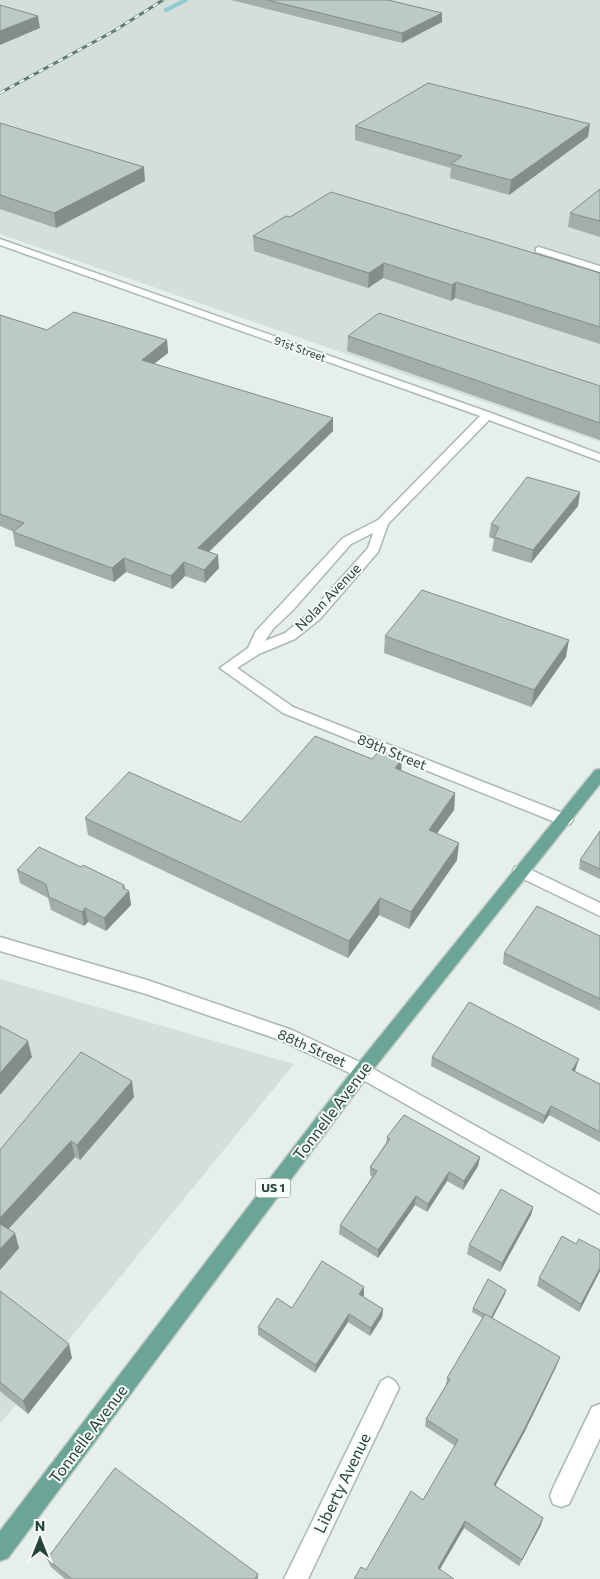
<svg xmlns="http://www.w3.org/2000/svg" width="600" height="1579" viewBox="0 0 600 1579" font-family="Commissioner,sans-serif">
<rect width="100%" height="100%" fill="#e6efeb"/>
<!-- built -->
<g fill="#d4dfda">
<polygon points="0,0 600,0 600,442 0,234"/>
<polygon points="0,979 294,1064 0,1424"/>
</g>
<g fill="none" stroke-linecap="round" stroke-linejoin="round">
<!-- stream -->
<polyline stroke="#8ec9d4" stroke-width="4" points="166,10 186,0"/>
<!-- minor casing -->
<g stroke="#a8b8b2" stroke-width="3">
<g id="minor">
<path d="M0 239 491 413 600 454V461L489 420 388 524 378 552 320 619 295 639 259 654 237 668 293 707 570 816 573 820 570 824 565 826 560 824 283 713 220 668 248 648 256 631 343 538 378 520 480 416 0 245ZM373 533 368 548 310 613 285 633 265 641 273 629 293 610 351 544Z"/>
<polygon points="539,247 600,266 600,272 536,252 536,248"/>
<polygon points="521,865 600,903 600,916 515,875 513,871 515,867"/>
<polygon points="0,937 147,980 292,1030 368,1066 600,1195 600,1214 356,1076 280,1040 146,994 0,951"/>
<polygon points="388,1377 395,1381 399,1388 308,1579 284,1579 381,1381"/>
<polygon points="600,1404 600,1438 569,1504 561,1507 553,1504 550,1496 553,1488 592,1407"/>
</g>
</g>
<!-- major casing -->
<g stroke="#c2cac8" stroke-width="3">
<polygon id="major" points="600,769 600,784 368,1076 8,1558 0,1561 0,1531 356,1066 595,770"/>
</g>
<!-- minor -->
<use href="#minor" fill="#fff" fill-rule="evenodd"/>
<!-- major -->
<use href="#major" fill="#6aa596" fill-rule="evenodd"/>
<!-- rail casing -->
<g stroke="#5f7d75" stroke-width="3">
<polyline id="rail" points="0,93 114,31 163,0"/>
</g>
<!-- rail -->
<use href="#rail" stroke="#f7fbf9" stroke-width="2" stroke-dasharray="5.5" stroke-linecap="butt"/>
</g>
<!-- wall -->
<g fill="#a1aea9">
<polygon points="231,0 388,0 442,13 442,22 402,43"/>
<polygon points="0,123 145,181 56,228 0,209"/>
<polygon points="355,126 588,137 509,195 450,178 451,168 355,140"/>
<polygon points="600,189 600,237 568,227 570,213"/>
<polygon points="290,217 600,273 600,344 455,298 451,301 383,278 368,288 254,251 253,236"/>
<polygon points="0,315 47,330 167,340 168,353 154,364 333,431 209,552 219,568 205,583 185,576 172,589 126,572 114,582 15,546 13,532 14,532 0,526"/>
<polygon points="348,336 600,386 600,440 347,351"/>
<polygon points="580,492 578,506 531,563 492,551 494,539 489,537 491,524"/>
<polygon points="385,636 566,657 531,707 384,653"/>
<polygon points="372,759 455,793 454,810 437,833 457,860 409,929 379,915 348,958 88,835 85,818 241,822"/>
<polygon points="600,832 600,879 579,869 580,860"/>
<polygon points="81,867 124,885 125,889 129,891 131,905 106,931 88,922 84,926 51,910 48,898 20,883 17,870"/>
<polygon points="600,936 600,1011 503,964 504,953"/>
<polygon points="432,1057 576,1068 575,1072 600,1084 600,1142 549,1115 543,1124 431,1066"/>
<polygon points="134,1097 80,1160 75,1157 8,1229 19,1248 0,1270 0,1150"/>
<polygon points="387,1137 480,1157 478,1166 463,1190 447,1181 427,1212 415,1205 378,1258 339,1234 340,1225 372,1177 370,1175 370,1167 386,1143"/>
<polygon points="533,1207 531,1215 500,1272 467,1254 469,1245"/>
<polygon points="600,1250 600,1271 579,1312 537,1286 539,1278"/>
<polygon points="506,1290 505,1294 492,1318 557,1365 524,1433 495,1486 541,1525 519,1566 464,1528 440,1569 366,1570 423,1500 455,1446 425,1426 426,1419 446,1385 447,1378 483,1318 472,1312 473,1308"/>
<polygon points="0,1291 72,1358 28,1414 0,1391"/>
<polygon points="364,1295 363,1297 383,1309 382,1317 370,1336 348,1322 315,1373 258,1335 258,1327 292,1308"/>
<polygon points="47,1559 258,1574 258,1579 65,1579 51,1567"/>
</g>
<!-- shaded-wall -->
<g fill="#838d89">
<polygon points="442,13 442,22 402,43 402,33"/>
<polygon points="38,16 40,28 0,45 0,31"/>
<polygon points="590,124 588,137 509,195 511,180"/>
<polygon points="144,167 145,181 56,228 54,213"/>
<polygon points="384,263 383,278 368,288 369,273"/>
<polygon points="456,282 455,298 451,301 452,285"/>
<polygon points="167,340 168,353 143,372 142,360"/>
<polygon points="333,418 333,431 199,561 198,548"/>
<polygon points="580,492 578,506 531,563 533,550"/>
<polygon points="218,555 219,568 205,583 204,570"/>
<polygon points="124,558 126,572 114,582 112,568"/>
<polygon points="184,562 185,576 172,589 171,576"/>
<polygon points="569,640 566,657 531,707 534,690"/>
<polygon points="402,759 401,776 395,768"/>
<polygon points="455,793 454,810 427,847 429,830"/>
<polygon points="459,843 457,860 409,929 411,912"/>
<polygon points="124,885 126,895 129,891 131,905 106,931 104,918 123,888"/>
<polygon points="380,898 379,915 348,958 349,941"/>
<polygon points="85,908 88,922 84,926 82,912"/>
<polygon points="28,1041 32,1057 0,1095 0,1073"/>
<polygon points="579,1059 576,1068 570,1079 572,1070"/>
<polygon points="132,1081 134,1097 80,1160 77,1145"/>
<polygon points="551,1106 549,1115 543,1124 545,1116"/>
<polygon points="71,1141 75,1157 2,1236 0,1231 0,1218"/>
<polygon points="480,1157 478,1166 463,1190 464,1181"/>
<polygon points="449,1172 447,1181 427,1212 428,1204"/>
<polygon points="416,1196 415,1205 378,1258 378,1250"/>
<polygon points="533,1207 531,1215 500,1272 502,1263"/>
<polygon points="15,1233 19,1248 0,1270 0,1249"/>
<polygon points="600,1268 600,1271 579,1312 581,1304"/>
<polygon points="364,1287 364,1295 359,1303 359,1294"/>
<polygon points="506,1290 505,1294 490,1323 491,1318"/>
<polygon points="383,1309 382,1317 370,1336 371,1328"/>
<polygon points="349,1314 348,1322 315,1373 316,1365"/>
<polygon points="69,1344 72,1358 28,1414 23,1401"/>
<polygon points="560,1357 557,1365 524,1433 492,1492 494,1485"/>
<polygon points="543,1518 541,1525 519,1566"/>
<polygon points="465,1521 464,1528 437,1574 438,1568"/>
</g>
<!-- building -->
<g fill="#bbcac4" stroke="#838d89">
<polygon points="267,0 388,0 442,13 402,33"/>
<polygon points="0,5 38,16 0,31"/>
<polygon points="428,83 590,124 511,180 451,164 462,156 355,126"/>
<polygon points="0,123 144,167 54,213 0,195"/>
<polygon points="600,189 600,221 570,213"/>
<polygon points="331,192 600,273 600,327 456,282 452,285 384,263 369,273 253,236 286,216 290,217"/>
<polygon points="74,312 167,340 142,360 333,418 198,548 218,555 204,570 184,562 171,576 124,558 112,568 13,532 24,523 0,514 0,315 47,330"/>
<polygon points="379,313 600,386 600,423 348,336"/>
<polygon points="527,477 580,492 533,550 494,537 499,527 491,524"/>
<polygon points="422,590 569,640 534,690 385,636"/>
<polygon points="315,736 372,759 380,750 402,759 395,768 455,793 429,830 459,843 411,912 380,898 349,941 85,818 129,772 241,822"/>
<polygon points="600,831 600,869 580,860"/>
<polygon points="39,847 81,867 83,865 124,885 123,888 129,891 104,918 85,908 82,912 49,897 46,884 17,870"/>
<polygon points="537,906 600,936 600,999 504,953"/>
<polygon points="469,1002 579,1059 572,1070 600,1084 600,1132 551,1106 545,1116 432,1057"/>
<polygon points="0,1026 28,1041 0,1073"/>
<polygon points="81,1052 132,1081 77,1145 71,1141 0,1218 0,1150"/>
<polygon points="404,1115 480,1157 464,1181 449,1172 428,1204 416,1196 378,1250 340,1225 377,1171 370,1167 390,1139 387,1137"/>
<polygon points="501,1189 533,1207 502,1263 469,1245"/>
<polygon points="0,1224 15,1233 0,1249"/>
<polygon points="562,1236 576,1244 579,1239 600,1250 600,1268 581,1304 539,1278"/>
<polygon points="322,1261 364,1287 359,1294 383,1309 371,1328 349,1314 316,1365 258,1327 277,1298 292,1308"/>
<polygon points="488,1279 506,1290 491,1318 473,1308"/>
<polygon points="0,1291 69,1344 23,1401 0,1382"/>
<polygon points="485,1314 560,1357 526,1426 494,1485 543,1518 522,1560 465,1521 438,1568 454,1579 354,1579 361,1567 366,1570 411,1491 423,1500 458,1440 426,1419 450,1379 447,1378"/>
<polygon points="115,1468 258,1574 255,1579 72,1579 47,1559"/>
</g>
<g text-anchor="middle" stroke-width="4" stroke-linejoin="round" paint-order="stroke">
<!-- far-street labels -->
<g font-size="11" fill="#24423a" stroke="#f7fbf9">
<text transform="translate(300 349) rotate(20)" y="4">91st Street</text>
</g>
<!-- shield labels -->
<rect fill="#f7fbf9" stroke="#637a73" stroke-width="1" x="255.5" y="1178.5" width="35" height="19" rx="4"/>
<g font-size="12" font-weight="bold" fill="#24423a">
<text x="273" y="1192">US 1</text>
</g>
<!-- street labels -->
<g font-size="14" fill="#24423a" stroke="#f7fbf9">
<text transform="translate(328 597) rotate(-46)" y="5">Nolan Avenue</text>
<text transform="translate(392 752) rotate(22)" y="5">89th Street</text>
<text transform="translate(312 1048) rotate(24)" y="5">88th Street</text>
</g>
<!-- near-street labels -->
<g font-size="16" fill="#24423a" stroke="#f7fbf9">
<text transform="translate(332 1111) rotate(-53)" y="6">Tonnelle Avenue</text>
<text transform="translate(88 1434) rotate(-53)" y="6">Tonnelle Avenue</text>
<text transform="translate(342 1483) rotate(-64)" y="6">Liberty Avenue</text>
</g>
</g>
<!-- north arrow -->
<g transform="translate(40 1539)" stroke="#f7fbf9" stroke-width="4" paint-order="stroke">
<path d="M0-4L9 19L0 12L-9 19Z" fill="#24423a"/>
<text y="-8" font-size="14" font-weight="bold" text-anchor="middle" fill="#24423a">N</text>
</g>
</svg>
